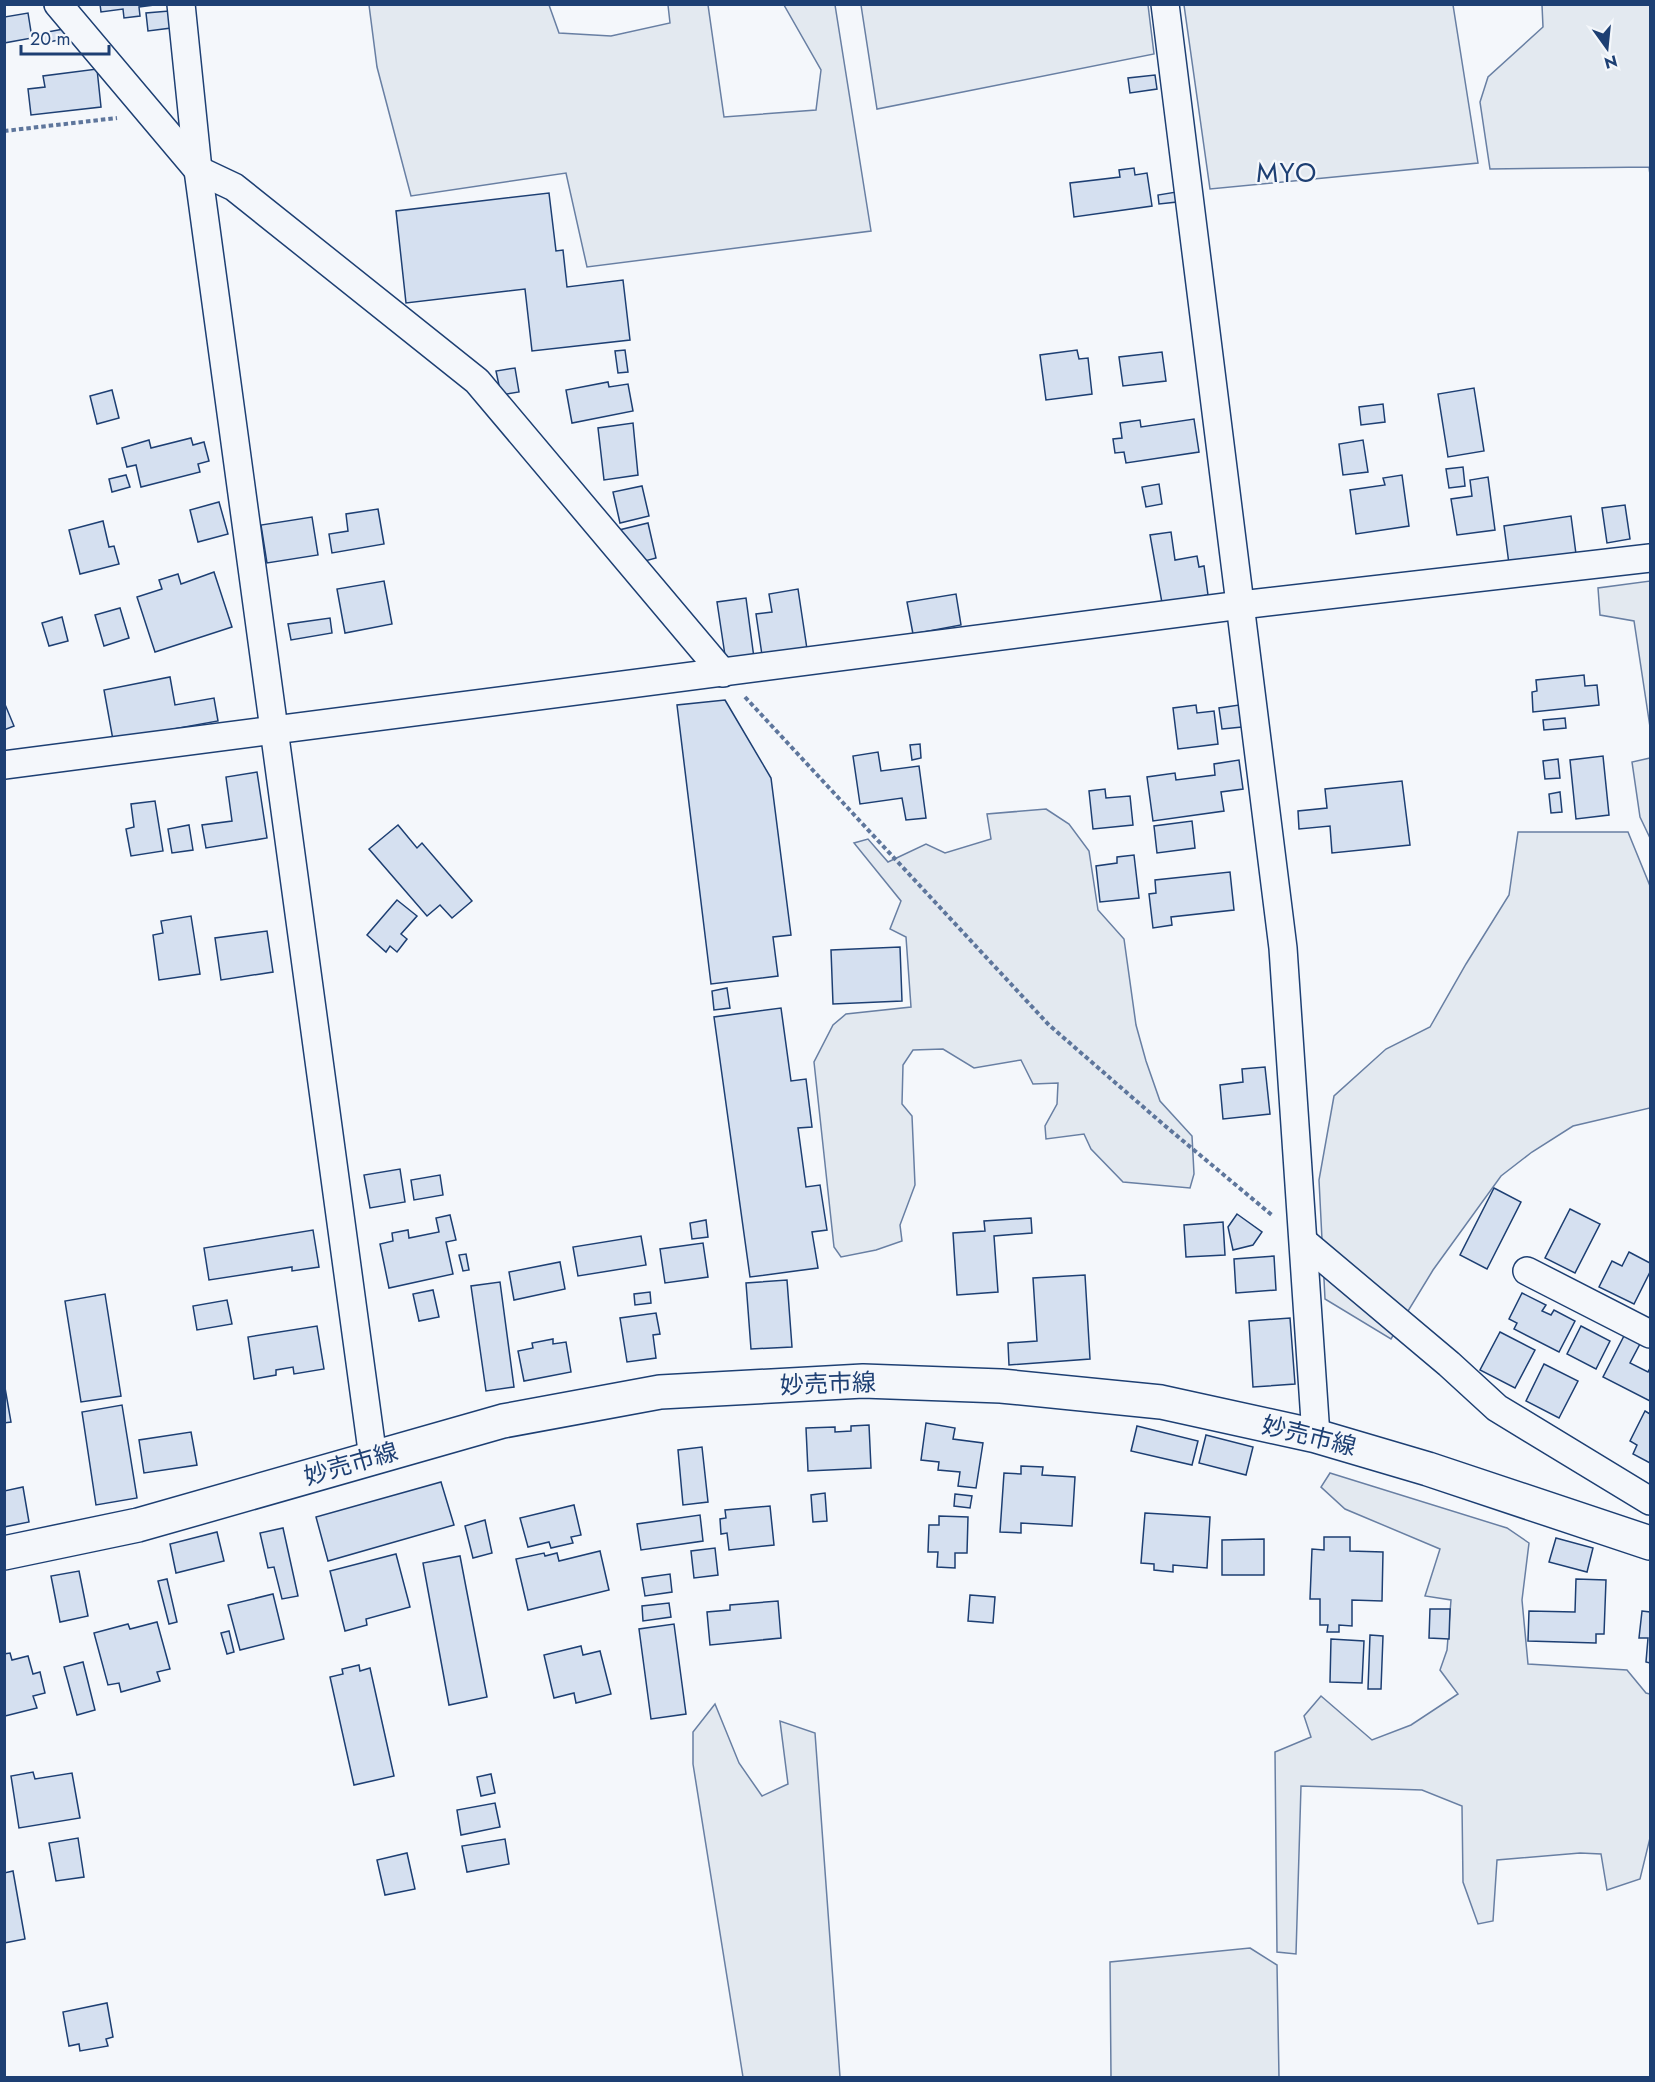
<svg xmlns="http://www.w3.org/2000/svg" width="1655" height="2082" viewBox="0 0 1655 2082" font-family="Jost,'Noto Sans JP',sans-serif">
<rect width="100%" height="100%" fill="#f4f7fb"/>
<!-- green -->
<g fill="#e3e9f0" stroke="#687fa3" stroke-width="1.5">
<polygon points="784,5 835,5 871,231 587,267 566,173 411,196 377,67 369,5 549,5 559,33 611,36 670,23 668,5 708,5 724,117 816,110 821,70"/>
<polygon points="861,5 1148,5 1154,54 877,109"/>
<polygon points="1184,5 1453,5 1478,163 1210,189"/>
<polygon points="1542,5 1650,5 1650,175 1649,167 1490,169 1480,102 1488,77 1543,27"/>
<polygon points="1650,581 1650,727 1634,621 1600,615 1598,588"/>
<polygon points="1650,758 1650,838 1640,817 1632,762"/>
<polygon points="1046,809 1069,824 1089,851 1098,910 1124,939 1136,1025 1146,1061 1160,1101 1192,1136 1194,1174 1190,1188 1123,1182 1091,1149 1084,1134 1046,1139 1045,1126 1057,1104 1058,1083 1033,1084 1021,1060 974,1068 943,1049 913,1050 903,1065 902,1104 912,1116 915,1185 900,1225 902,1241 876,1250 841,1257 834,1247 814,1062 833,1025 846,1014 911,1007 906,937 890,929 901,901 854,843 868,839 888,862 926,844 945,853 991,839 987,814"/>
<polygon points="1518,832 1628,832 1650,886 1650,1108 1573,1126 1532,1152 1501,1176 1433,1270 1391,1339 1325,1299 1319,1180 1334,1096 1386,1049 1430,1027 1466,964 1509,895"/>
<polygon points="1330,1473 1507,1528 1529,1543 1522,1600 1528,1664 1627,1670 1646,1693 1650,1694 1650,1838 1640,1879 1607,1890 1601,1854 1580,1853 1497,1860 1493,1921 1478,1924 1463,1882 1462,1806 1422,1790 1301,1786 1296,1954 1277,1952 1275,1752 1311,1737 1304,1716 1321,1696 1372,1740 1411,1725 1458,1694 1440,1670 1447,1650 1451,1600 1425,1596 1440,1549 1345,1509 1321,1487"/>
<polygon points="715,1704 739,1763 762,1796 788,1784 780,1721 815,1733 840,2077 743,2077 693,1764 693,1732"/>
<polygon points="1250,1948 1277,1965 1279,2077 1111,2077 1110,1962"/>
</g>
<!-- building -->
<g fill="#d5e0f0" stroke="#1d3f73" stroke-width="1.5">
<polygon points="100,4 162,4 139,7 140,16 124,18 123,9 101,12"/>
<polygon points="169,11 171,28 148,31 146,13"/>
<polygon points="4,13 5,17 28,13 32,38 4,43"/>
<polygon points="69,28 70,38 43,43 42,33"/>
<polygon points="97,69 101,107 31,115 28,89 45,87 43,76"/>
<polygon points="1155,75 1157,89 1130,93 1128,78"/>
<polygon points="1134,168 1135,175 1147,173 1152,206 1074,217 1070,183 1120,177 1119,170"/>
<polygon points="1176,192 1177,202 1159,204 1158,195"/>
<polygon points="549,193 556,251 563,250 567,287 623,280 630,340 532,351 525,289 406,303 396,211"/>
<polygon points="625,350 628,372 618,373 615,351"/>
<polygon points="1077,350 1079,359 1088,358 1092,394 1046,400 1040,355"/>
<polygon points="1162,352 1166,381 1123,386 1119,357"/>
<polygon points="515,368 519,392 501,395 496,371"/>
<polygon points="608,382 609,387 628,384 633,411 572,423 566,390"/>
<polygon points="1474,388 1484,451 1448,457 1438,394"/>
<polygon points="112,390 119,418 97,424 90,396"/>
<polygon points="1383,404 1385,422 1361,425 1359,407"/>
<polygon points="1194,419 1199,452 1126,463 1124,452 1115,453 1113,439 1122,438 1120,423 1140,420 1141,427"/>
<polygon points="633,423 638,475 604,480 598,428"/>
<polygon points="191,438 193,445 204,442 209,461 198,464 200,472 141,487 136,465 127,467 122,448 149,440 151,448"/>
<polygon points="1363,440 1368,472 1343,475 1339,444"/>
<polygon points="1463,467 1465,486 1449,488 1446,469"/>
<polygon points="126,475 130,487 112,492 109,479"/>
<polygon points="1402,475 1409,526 1356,534 1350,490 1385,485 1383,478"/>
<polygon points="1488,477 1495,530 1457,535 1451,499 1472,496 1470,480"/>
<polygon points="1159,484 1162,504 1146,507 1142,487"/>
<polygon points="642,486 649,516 620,523 613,492"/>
<polygon points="219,502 228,534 198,542 190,510"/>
<polygon points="1625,505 1630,539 1607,543 1602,508"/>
<polygon points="378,509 384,544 332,553 329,534 348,531 346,514"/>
<polygon points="1571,516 1576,554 1509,564 1504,526"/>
<polygon points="312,517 318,555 267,563 261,525"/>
<polygon points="103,521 109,547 114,546 119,564 80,574 69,530"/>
<polygon points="648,523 656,558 645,561 619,530"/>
<polygon points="1171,532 1175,560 1197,556 1199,567 1204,566 1208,595 1162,603 1150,535"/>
<polygon points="214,572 232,627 155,652 137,597 162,589 159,580 178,574 181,584"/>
<polygon points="384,581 392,624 345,633 337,589"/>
<polygon points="798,589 807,649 762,655 756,614 772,612 769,594"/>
<polygon points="956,594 961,625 913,634 907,602"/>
<polygon points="746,598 754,658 726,662 717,602"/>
<polygon points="120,608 129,638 104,646 95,615"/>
<polygon points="62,617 68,641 49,646 42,623"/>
<polygon points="330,618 332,633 291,640 288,624"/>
<polygon points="1584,675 1585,686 1597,685 1599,705 1533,712 1532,692 1537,691 1536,680"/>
<polygon points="170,677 175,705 214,698 218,721 113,740 104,690"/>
<polygon points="725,700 771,778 791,935 773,937 778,976 711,984 677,705"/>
<polygon points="4,702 14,726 4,730"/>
<polygon points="1196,705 1197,713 1214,711 1218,744 1178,749 1173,708"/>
<polygon points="1239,705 1242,727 1222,729 1219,708"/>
<polygon points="1565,718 1566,728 1544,730 1543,720"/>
<polygon points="920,744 921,758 912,760 910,745"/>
<polygon points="878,752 881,771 919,766 926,818 906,820 902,798 860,804 853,756"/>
<polygon points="1603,756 1609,815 1576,819 1570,760"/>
<polygon points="1558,759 1560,778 1545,779 1543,761"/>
<polygon points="1239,760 1243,789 1221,792 1224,811 1153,821 1147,777 1175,773 1176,780 1215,775 1214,764"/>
<polygon points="257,772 267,838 206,848 202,825 232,821 226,777"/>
<polygon points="1402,781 1410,845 1332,853 1330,826 1299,829 1298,811 1327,808 1325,789"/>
<polygon points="1105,789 1106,798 1130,796 1133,825 1093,829 1089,791"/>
<polygon points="1560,792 1562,812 1551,813 1549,794"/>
<polygon points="155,801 163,851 131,856 126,829 134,827 131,804"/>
<polygon points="1192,821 1195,848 1157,853 1154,826"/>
<polygon points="189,825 193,850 172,853 168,829"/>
<polygon points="398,825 417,848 422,843 472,901 452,918 440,905 427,916 369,849"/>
<polygon points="1134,855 1139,898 1100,902 1096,866 1117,863 1117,857"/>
<polygon points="1230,872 1234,910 1171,917 1172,925 1153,928 1149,894 1156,893 1155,880"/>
<polygon points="397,900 417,916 401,934 407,939 397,952 390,946 386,952 367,935"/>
<polygon points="191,916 200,974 159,980 153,935 163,933 161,921"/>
<polygon points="267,931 273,972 221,980 215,938"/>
<polygon points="900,947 902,1001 833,1004 831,950"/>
<polygon points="727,988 730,1008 714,1010 712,991"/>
<polygon points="781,1008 791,1081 806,1079 812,1127 798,1128 806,1187 820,1185 827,1230 812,1232 818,1268 750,1277 714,1017"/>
<polygon points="1265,1067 1270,1114 1223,1119 1220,1085 1243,1082 1242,1069"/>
<polygon points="400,1169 405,1202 370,1208 364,1175"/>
<polygon points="440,1175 443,1195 414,1200 411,1180"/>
<polygon points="1494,1188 1521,1202 1487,1269 1460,1255"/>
<polygon points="1570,1209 1600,1224 1575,1273 1545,1258"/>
<polygon points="1237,1214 1262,1232 1253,1245 1233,1250 1228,1227"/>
<polygon points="450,1215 456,1240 446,1242 453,1274 389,1288 380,1244 393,1241 392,1233 408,1230 409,1238 439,1232 436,1218"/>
<polygon points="1031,1218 1032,1233 994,1236 998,1292 957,1295 953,1233 985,1231 984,1221"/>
<polygon points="706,1220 708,1237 692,1239 690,1223"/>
<polygon points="1223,1222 1225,1255 1186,1257 1184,1225"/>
<polygon points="313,1230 319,1267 292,1271 292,1267 209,1280 204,1248"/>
<polygon points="641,1236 646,1265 578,1276 573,1247"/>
<polygon points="703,1243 708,1277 665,1283 660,1249"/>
<polygon points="1629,1252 1650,1263 1650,1272 1634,1304 1599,1287 1612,1261 1622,1266"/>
<polygon points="466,1254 469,1270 463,1271 459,1255"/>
<polygon points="1274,1256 1276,1290 1236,1293 1234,1259"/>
<polygon points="560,1262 565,1289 514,1300 509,1272"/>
<polygon points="1085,1275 1090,1359 1009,1365 1008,1343 1037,1341 1033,1278"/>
<polygon points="787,1280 792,1347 751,1349 746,1283"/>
<polygon points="500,1282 514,1387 486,1391 471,1286"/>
<polygon points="433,1290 439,1317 419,1321 413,1294"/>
<polygon points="650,1292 651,1303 635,1305 634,1294"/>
<polygon points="1522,1293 1546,1305 1542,1311 1551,1315 1554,1310 1575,1321 1559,1352 1514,1329 1517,1323 1509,1319"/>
<polygon points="105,1294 121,1396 81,1402 65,1301"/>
<polygon points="227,1300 232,1324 197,1330 193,1306"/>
<polygon points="656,1313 660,1334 653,1335 656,1358 627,1362 620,1318"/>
<polygon points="1290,1318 1295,1384 1253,1387 1249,1321"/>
<polygon points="317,1326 324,1369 294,1374 293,1367 276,1370 276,1375 254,1379 248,1337"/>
<polygon points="1581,1326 1610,1341 1596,1369 1567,1354"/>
<polygon points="1500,1332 1535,1350 1515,1388 1480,1370"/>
<polygon points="1626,1332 1642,1340 1630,1363 1648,1372 1650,1368 1650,1401 1603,1377"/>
<polygon points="553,1339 553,1344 566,1342 571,1372 524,1381 518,1351 533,1348 532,1343"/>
<polygon points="1544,1364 1578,1381 1559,1418 1526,1401"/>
<polygon points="4,1382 11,1422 4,1423"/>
<polygon points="122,1405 137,1498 96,1505 82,1412"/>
<polygon points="1645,1411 1650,1414 1650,1463 1633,1454 1637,1445 1630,1441"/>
<polygon points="926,1423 955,1428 953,1439 983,1443 976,1488 958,1486 960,1472 938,1470 939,1462 921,1460"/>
<polygon points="869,1425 871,1468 808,1471 806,1428 835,1427 835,1432 851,1431 851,1426"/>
<polygon points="1137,1426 1198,1441 1192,1465 1131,1451"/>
<polygon points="191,1432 197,1465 144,1473 139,1440"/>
<polygon points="1206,1435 1253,1447 1246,1475 1199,1463"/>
<polygon points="702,1447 708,1502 683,1505 678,1450"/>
<polygon points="1021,1466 1043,1467 1042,1475 1075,1477 1072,1526 1021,1523 1021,1533 1000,1532 1004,1473 1021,1474"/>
<polygon points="441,1482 454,1525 328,1561 316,1517"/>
<polygon points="23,1487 29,1522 4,1527 4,1491"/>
<polygon points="825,1493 827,1521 813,1522 811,1495"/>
<polygon points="955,1494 972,1496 970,1508 954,1506"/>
<polygon points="574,1505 581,1535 571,1537 573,1543 551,1548 549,1542 528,1547 520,1518"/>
<polygon points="770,1506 774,1545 729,1550 727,1533 721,1534 720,1519 726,1518 725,1510"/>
<polygon points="1145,1513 1210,1517 1207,1568 1173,1565 1173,1572 1154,1570 1154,1564 1141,1563"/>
<polygon points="700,1515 703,1541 641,1550 637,1524"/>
<polygon points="939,1516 968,1517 967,1553 955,1553 955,1568 937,1567 938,1552 928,1552 929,1525 939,1525"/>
<polygon points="485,1520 492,1553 473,1558 465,1526"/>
<polygon points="283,1528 298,1596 282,1599 274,1567 268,1568 260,1533"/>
<polygon points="217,1532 224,1561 176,1573 170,1544"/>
<polygon points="1324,1537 1350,1537 1350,1551 1383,1552 1382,1601 1352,1600 1352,1626 1339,1625 1339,1632 1327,1632 1328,1625 1320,1625 1320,1599 1310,1599 1312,1549 1324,1550"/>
<polygon points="1556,1538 1593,1548 1587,1572 1549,1562"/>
<polygon points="1264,1539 1264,1575 1222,1575 1222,1540"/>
<polygon points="715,1548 718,1575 694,1578 691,1551"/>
<polygon points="600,1551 609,1590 528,1610 516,1559 544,1553 545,1556 557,1553 559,1561"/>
<polygon points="396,1554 410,1607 366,1619 367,1625 345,1631 330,1571"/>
<polygon points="460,1556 487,1697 449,1705 423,1563"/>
<polygon points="79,1571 88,1616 60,1622 51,1576"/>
<polygon points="670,1574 672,1592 645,1596 642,1578"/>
<polygon points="167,1579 177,1622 169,1624 158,1581"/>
<polygon points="1576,1579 1606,1580 1604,1634 1596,1634 1596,1643 1528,1641 1529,1611 1575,1612"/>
<polygon points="273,1594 284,1639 240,1650 228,1605"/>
<polygon points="970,1595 995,1597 993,1623 968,1621"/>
<polygon points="778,1601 781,1638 710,1645 707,1612 730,1610 730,1605"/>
<polygon points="669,1603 671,1617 643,1621 642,1606"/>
<polygon points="1430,1609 1450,1609 1449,1639 1429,1638"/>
<polygon points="1642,1611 1650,1612 1650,1663 1646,1662 1648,1638 1639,1638"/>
<polygon points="157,1622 170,1669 157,1672 160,1681 121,1692 119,1683 108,1685 94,1633 128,1624 130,1629"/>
<polygon points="674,1624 686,1714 651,1719 639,1629"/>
<polygon points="229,1631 234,1652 227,1654 221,1633"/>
<polygon points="1370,1635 1383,1636 1381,1689 1368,1689"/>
<polygon points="1331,1639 1364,1641 1362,1683 1330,1682"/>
<polygon points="581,1646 583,1655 600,1651 611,1694 576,1703 574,1693 554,1698 544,1655"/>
<polygon points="10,1653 12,1660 28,1656 33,1674 40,1672 45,1693 33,1696 37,1708 5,1716 4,1654"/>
<polygon points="83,1662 95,1710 77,1715 64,1667"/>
<polygon points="359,1665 360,1671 370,1668 394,1776 354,1785 330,1677 343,1674 342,1669"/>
<polygon points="33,1772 35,1779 72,1773 80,1818 19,1828 11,1776"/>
<polygon points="491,1774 495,1793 481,1796 477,1777"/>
<polygon points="495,1803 500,1827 461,1835 457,1810"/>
<polygon points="78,1838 84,1877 56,1881 49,1843"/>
<polygon points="505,1839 509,1864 467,1872 462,1846"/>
<polygon points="407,1853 415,1889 385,1895 377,1860"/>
<polygon points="13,1871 25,1939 4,1943 4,1873"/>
<polygon points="107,2003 113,2037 106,2039 108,2046 80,2051 79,2044 69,2046 63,2012"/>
</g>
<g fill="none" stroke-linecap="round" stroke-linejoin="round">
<!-- street casing -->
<g stroke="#1d3f73" stroke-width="30">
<g id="street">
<polyline points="58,4 198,170 234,187 477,381 723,673"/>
<polyline points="181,4 198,170 373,1458"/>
<polyline points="1165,4 1283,948 1316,1436"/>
<polyline points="4,765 1241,605 1650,558"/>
<polyline points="1304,1242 1449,1364 1497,1408 1650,1501"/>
<polyline points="1527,1271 1650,1334"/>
</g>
</g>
<!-- secondary casing -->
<g stroke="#1d3f73" stroke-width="36">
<polyline id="secondary" points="4,1553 138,1525 503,1421 660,1392 863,1381 1001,1386 1161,1402 1316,1436 1428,1469 1650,1543"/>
</g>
<!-- path -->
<g stroke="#5e769c" stroke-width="4" stroke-dasharray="4.5 3" stroke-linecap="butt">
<polyline points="4,131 117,118"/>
<polyline points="745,697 1049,1025 1164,1125 1273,1216"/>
</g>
<!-- street -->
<use href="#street" stroke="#f4f7fb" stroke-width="27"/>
<!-- secondary -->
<use href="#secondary" stroke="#f4f7fb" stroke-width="33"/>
</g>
<g text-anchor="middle" stroke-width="4.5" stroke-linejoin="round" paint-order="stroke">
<!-- street labels -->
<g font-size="24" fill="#1d3f73" stroke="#f4f7fb">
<text transform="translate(828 1384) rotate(-2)" y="8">妙売市線</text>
<text transform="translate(1309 1436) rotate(14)" y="8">妙売市線</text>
<text transform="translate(351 1464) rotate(-16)" y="8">妙売市線</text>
</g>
<!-- quarter labels -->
<g font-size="27" letter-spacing="1.5" fill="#1d3f73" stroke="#f4f7fb">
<text x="1287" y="182">MYO</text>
</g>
</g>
<!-- border -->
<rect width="1655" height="2082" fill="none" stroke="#1d3f73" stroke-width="12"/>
<!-- north arrow -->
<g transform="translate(1607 48) rotate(165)" stroke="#f4f7fb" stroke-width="4.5" paint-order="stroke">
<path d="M0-4.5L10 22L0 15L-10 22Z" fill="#1d3f73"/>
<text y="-9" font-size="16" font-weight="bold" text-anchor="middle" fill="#1d3f73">N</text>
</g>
<!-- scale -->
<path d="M21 45v9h88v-9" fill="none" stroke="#1d3f73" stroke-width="3"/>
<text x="30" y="45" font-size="18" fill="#1d3f73" stroke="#f4f7fb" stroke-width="4.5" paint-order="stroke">20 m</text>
</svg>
